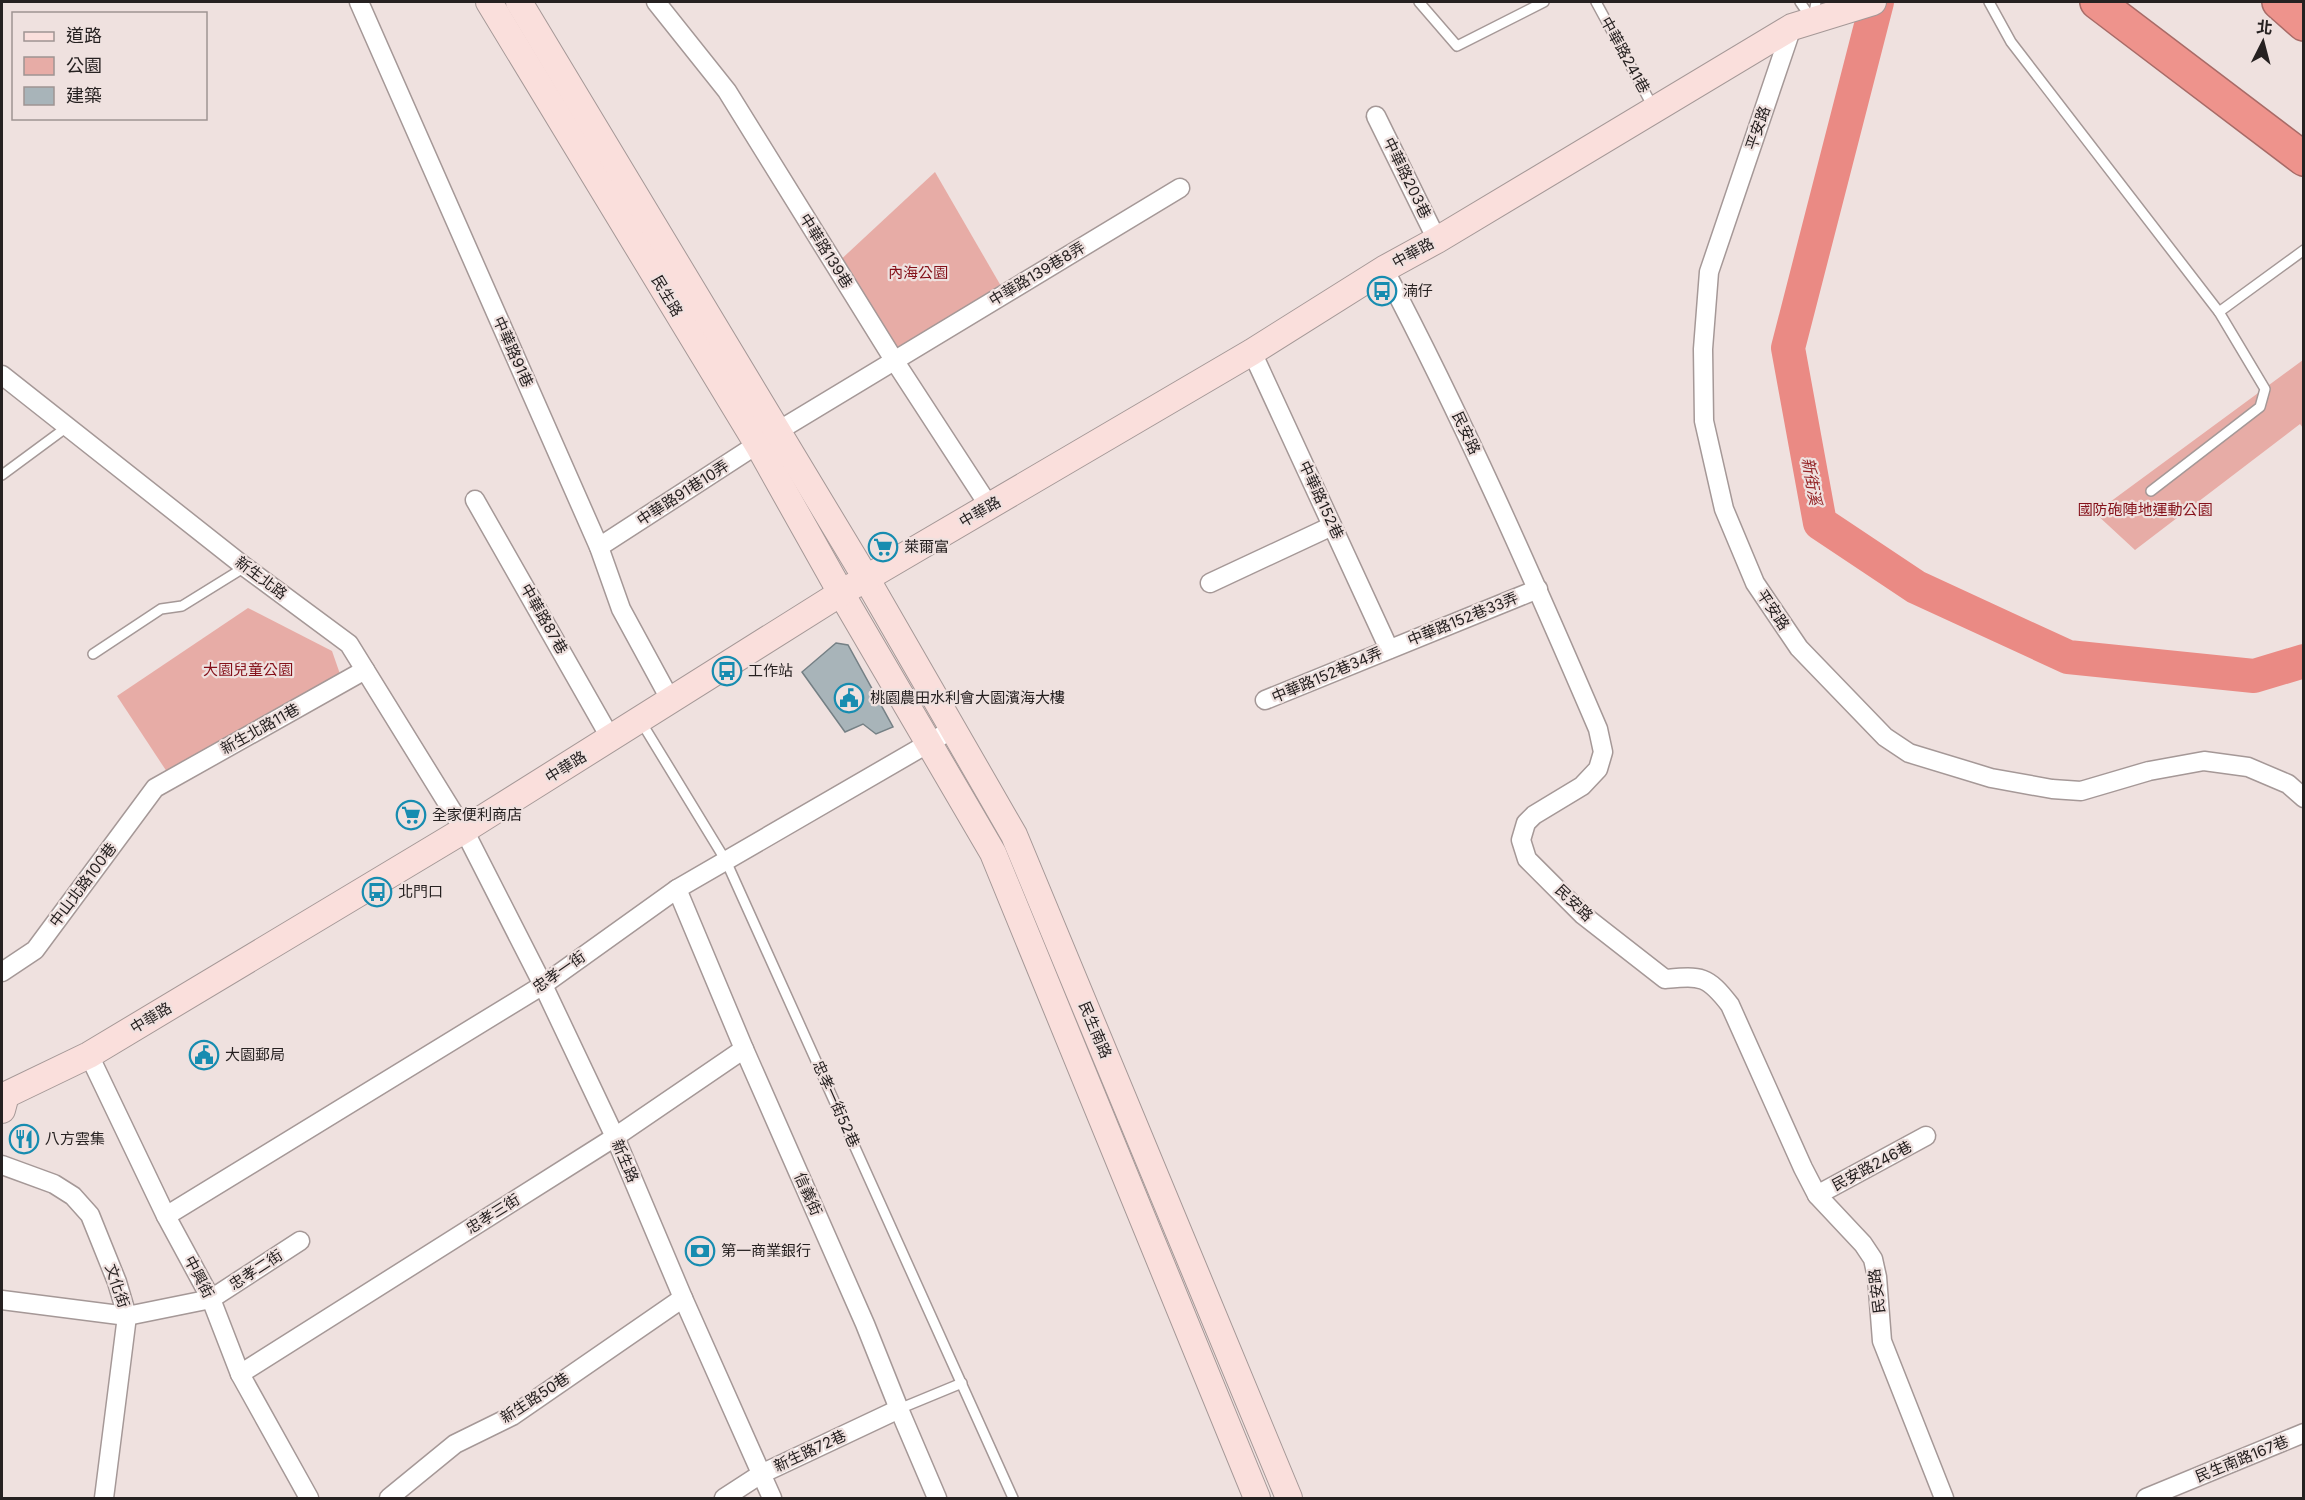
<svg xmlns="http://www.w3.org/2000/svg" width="2305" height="1500" viewBox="0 0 2305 1500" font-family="Inter,'Noto Sans TC',sans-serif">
<rect width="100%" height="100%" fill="#efe1df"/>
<!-- green -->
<g fill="#e7aca6">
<polygon points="935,172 1005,293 894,360 835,265"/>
<polygon points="2303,360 2303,428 2300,424 2135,550 2095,513"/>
<polygon points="248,608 332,651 340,674 171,778 117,696"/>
</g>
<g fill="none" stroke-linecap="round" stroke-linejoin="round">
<!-- river -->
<polyline stroke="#ea8a84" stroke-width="34" points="1877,2 1788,348 1820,523 1916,587 2068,657 2254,676 2304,661"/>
</g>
<!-- building -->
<polygon fill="#a8b4b9" stroke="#758085" stroke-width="1.5" points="836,643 848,645 893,727 876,734 863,724 845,732 802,672"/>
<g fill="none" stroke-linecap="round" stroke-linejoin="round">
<!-- service casing -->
<g stroke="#a59897" stroke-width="12">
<g id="service">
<polyline points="1419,2 1457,46 1544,2"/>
<polyline points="1596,2 1653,107"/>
<polyline points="1800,2 1811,18"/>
<polyline points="1989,2 2011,42 2219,312 2304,250"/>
<polyline points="1813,18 1816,2"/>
<polyline points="2,475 67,427"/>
<polyline points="2151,491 2260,407 2265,389 2219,312"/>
<polyline points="93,654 161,609 182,606 245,567"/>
<polyline points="640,720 726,861 1013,1498"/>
<polyline points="899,1409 962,1383"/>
</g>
</g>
<!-- minor casing -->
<g stroke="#a59897" stroke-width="21">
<g id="minor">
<polyline points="359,2 599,547 621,609 671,701"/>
<polyline points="656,2 727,91 894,360 989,506"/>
<polyline points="1792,27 1709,272 1703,349 1704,421 1724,509 1755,583 1799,648 1885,737 1909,753 1991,778 2052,789 2081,791 2149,771 2204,761 2248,767 2288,784 2304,798"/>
<polyline points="1376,116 1437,240"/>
<path d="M1384 269C1463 419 1531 573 1598 729L1603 752 1598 769 1582 786 1534 815 1526 823 1521 840 1527 859 1583 915 1665 979C1701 976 1707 975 1730 1005L1803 1168 1817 1195 1863 1244 1873 1259 1877 1277 1882 1341 1944 1498"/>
<polyline points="1252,352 1389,649"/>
<polyline points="2,375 245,567 349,644 464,830 543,985 615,1137 683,1298 772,1498"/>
<polyline points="475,500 611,739"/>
<polyline points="599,547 778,431 1180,188"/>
<polyline points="1210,583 1332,526"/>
<polyline points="1265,700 1538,589"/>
<polyline points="677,889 744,1049 865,1324 899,1409 937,1498"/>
<polyline points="2,972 35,950 155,788 365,670"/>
<polyline points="89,1055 166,1216 211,1299 240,1374 309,1498"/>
<polyline points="2,1165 54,1184 73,1196 90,1215 117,1282 127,1316 104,1498"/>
<polyline points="1817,1195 1926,1136"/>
<polyline points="166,1216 543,985 677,889 953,729"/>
<polyline points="2,1300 127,1316 211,1299 300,1241"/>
<polyline points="240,1374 615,1137 744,1049"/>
<polyline points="389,1498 455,1444 512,1416 683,1298"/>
<polyline points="724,1498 761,1474 899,1409"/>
<polyline points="2146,1498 2304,1433"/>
</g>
</g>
<!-- secondary casing -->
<g stroke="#a59897" stroke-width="28">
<g id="secondary">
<polyline points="489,2 758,445 841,593 993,853 1257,1498"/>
<polyline points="519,2 866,578 1014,835 1289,1498"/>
<polyline points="2,1110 6,1095 89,1055 464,830 841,593 1252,352 1384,269 1437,240 1792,27 1873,2"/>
</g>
</g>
<!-- motorway casing -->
<g stroke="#a86b67" stroke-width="36">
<g id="motorway">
<polyline points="2097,2 2304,159"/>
<polyline points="2279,2 2304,24"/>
</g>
</g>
<!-- service -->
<use href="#service" stroke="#fff" stroke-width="9"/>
<!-- minor -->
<use href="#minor" stroke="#fff" stroke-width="18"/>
<!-- secondary -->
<use href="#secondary" stroke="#fadfdc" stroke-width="26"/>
<!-- motorway -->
<use href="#motorway" stroke="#ee938c" stroke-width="33"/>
</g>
<!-- icons -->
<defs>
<g id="bus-ring" transform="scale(1.5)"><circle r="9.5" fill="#efe1df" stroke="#178cb0" stroke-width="1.5"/><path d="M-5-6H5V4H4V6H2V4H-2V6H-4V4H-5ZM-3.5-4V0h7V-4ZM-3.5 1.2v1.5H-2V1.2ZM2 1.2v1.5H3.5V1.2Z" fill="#178cb0"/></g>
<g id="supermarket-ring" transform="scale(1.5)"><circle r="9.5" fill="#efe1df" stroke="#178cb0" stroke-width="1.5"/><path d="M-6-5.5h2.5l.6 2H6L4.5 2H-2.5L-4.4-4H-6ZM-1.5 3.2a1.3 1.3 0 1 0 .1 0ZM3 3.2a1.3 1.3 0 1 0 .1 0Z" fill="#178cb0"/></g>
<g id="civic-ring" transform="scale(1.5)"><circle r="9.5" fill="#efe1df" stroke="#178cb0" stroke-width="1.5"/><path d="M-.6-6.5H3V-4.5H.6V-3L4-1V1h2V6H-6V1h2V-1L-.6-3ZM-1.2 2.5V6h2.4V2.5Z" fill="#178cb0"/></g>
<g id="restaurant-ring" transform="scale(1.5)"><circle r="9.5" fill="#efe1df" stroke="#178cb0" stroke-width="1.5"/><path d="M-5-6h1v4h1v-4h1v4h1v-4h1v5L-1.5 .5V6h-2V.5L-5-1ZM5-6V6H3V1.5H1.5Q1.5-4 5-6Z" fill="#178cb0"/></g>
<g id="bank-ring" transform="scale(1.5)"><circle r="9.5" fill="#efe1df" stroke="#178cb0" stroke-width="1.5"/><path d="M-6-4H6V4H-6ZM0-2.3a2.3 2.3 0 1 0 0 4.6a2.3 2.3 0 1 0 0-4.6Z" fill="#178cb0"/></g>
</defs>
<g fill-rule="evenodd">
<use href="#bus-ring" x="1382" y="291"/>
<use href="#supermarket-ring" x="883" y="547"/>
<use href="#bus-ring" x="727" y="671"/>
<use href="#civic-ring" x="849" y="698"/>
<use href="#supermarket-ring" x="411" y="815"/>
<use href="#bus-ring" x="377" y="892"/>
<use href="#civic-ring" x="204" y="1055"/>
<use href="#restaurant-ring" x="24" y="1139"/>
<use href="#bank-ring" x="700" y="1251"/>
</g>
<g text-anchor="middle" stroke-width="4.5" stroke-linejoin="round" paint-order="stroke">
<!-- street labels -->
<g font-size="15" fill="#262121" stroke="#efe1df">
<text transform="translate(1625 55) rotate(61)" y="5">中華路241巷</text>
<text transform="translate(1758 128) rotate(-71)" y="5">平安路</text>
<text transform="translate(1407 178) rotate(64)" y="5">中華路203巷</text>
<text transform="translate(826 251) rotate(58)" y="5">中華路139巷</text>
<text transform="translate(1413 253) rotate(-29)" y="5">中華路</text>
<text transform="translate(1037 274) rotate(-31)" y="5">中華路139巷8弄</text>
<text transform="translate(667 296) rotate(59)" y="5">民生路</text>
<text transform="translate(513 352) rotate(66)" y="5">中華路91巷</text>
<text transform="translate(1466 433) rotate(65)" y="5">民安路</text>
<text transform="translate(683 493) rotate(-33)" y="5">中華路91巷10弄</text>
<text transform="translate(1321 500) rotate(65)" y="5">中華路152巷</text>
<text transform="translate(980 512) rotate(-30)" y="5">中華路</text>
<text transform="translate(261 578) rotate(37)" y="5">新生北路</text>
<text transform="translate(1773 610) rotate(56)" y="5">平安路</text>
<text transform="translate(544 619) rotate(60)" y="5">中華路87巷</text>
<text transform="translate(1463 619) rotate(-22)" y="5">中華路152巷33弄</text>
<text transform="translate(1327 675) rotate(-23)" y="5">中華路152巷34弄</text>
<text transform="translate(260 729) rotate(-29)" y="5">新生北路11巷</text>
<text transform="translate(566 767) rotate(-32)" y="5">中華路</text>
<text transform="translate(83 885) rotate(-53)" y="5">中山北路100巷</text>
<text transform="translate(1574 903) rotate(44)" y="5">民安路</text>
<text transform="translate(559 972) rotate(-35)" y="5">忠孝一街</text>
<text transform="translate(151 1018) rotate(-31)" y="5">中華路</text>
<text transform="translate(1095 1030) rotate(67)" y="5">民生南路</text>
<text transform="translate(836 1104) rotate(66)" y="5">忠孝一街52巷</text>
<text transform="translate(625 1161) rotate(67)" y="5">新生路</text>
<text transform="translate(1872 1166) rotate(-28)" y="5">民安路246巷</text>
<text transform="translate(808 1194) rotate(66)" y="5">信義街</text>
<text transform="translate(493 1214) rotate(-32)" y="5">忠孝三街</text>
<text transform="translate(256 1270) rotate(-33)" y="5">忠孝二街</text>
<text transform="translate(199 1277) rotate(62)" y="5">中興街</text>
<text transform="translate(117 1286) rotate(71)" y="5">文化街</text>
<text transform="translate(1877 1291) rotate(-97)" y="5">民安路</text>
<text transform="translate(535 1398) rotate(-33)" y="5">新生路50巷</text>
<text transform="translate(810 1451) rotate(-25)" y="5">新生路72巷</text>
<text transform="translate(2242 1459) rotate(-22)" y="5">民生南路167巷</text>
</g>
<!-- park labels -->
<g font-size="15" fill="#841019" stroke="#efe1df">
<text x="918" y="278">內海公園</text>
<text x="2145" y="515">國防砲陣地運動公園</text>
<text x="248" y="675">大園兒童公園</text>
</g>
<!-- poi labels -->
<g font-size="15" fill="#262121" stroke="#efe1df" text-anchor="start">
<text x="1403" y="296">湳仔</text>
<text x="904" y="552">萊爾富</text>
<text x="748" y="676">工作站</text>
<text x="870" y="703">桃園農田水利會大園濱海大樓</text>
<text x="432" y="820">全家便利商店</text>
<text x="398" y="897">北門口</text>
<text x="225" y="1060">大園郵局</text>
<text x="45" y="1144">八方雲集</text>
<text x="721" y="1256">第一商業銀行</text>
</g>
<!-- water labels -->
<g font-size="16" font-style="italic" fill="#942426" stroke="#efe1df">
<text transform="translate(1812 481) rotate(80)" y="6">新街溪</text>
</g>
</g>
<!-- border -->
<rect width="2305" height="1500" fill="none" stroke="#262121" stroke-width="6"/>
<!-- legend -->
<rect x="12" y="12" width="195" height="108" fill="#efe1df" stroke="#9f9493" stroke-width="1.5"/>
<rect x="24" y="32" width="30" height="9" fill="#fadfdc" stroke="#9f9493" stroke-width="1.5"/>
<text x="66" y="42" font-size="18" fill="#262121">道路</text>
<rect x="24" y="57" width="30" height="18" fill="#e7aca6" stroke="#9f9493" stroke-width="1.5"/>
<text x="66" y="72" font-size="18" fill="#262121">公園</text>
<rect x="24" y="87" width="30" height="18" fill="#a8b4b9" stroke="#9f9493" stroke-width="1.5"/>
<text x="66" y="102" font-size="18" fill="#262121">建築</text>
<!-- north arrow -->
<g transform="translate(2263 42) rotate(6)" stroke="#efe1df" stroke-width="4.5" paint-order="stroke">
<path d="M0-4.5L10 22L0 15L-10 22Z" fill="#262121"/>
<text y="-9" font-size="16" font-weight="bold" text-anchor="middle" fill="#262121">北</text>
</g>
</svg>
